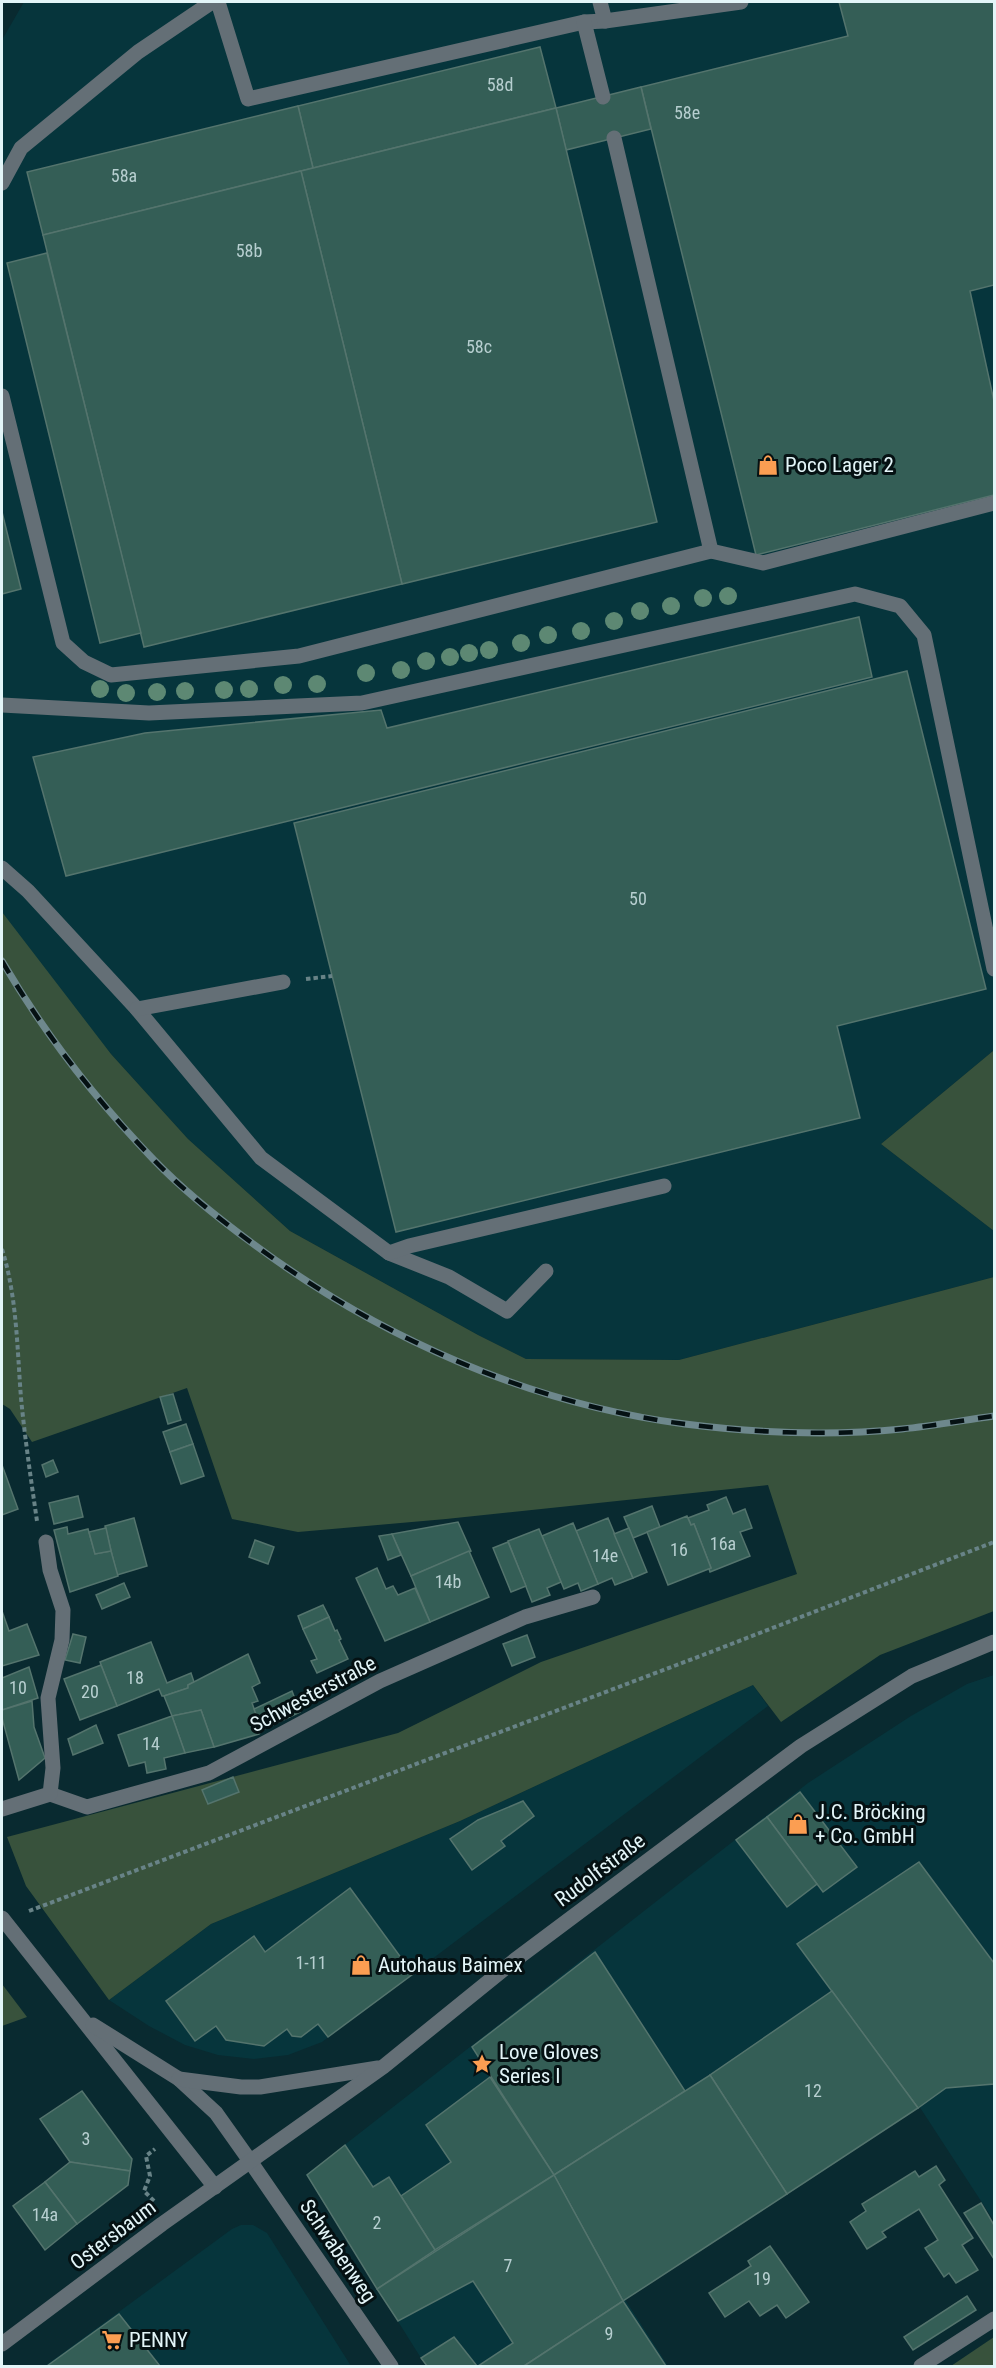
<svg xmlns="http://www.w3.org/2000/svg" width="996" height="2368" viewBox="0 0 996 2368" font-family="'Roboto Condensed',sans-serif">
<rect width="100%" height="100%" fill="#092a30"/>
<!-- built -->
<g fill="#06353c">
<polygon points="24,2 994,2 994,1046 993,1051 881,1144 994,1231 994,1277 679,1360 526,1359 478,1335 290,1231 188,1139 111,1054 2,918 2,40"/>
<polygon points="994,1675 994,2221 919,2106 624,2298 668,2366 426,2366 306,2175 808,1783 911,1716 967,1684"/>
<polygon points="753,1685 768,1706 322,2042 288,2055 254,2059 218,2055 185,2045 149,2026 109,2000 211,1924 460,1821"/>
<polygon points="241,2225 253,2225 267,2233 351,2366 45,2366 232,2229"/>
</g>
<!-- green -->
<g fill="#38523c">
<polygon points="2,912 111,1054 188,1139 290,1231 478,1335 526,1359 679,1360 994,1277 994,1611 880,1655 781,1722 753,1685 460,1821 211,1924 109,2000 26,1886 7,1837 398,1733 541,1662 797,1574 768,1485 446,1519 298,1532 232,1519 187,1388 32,1442 10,1409 2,1404"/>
<polygon points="994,1046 994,1231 881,1144 993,1051"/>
<polygon points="2,1984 27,2017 2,2026"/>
<polygon points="994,2337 994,2366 951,2366"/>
</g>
<!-- building -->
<g fill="#345e56" stroke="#54746d" stroke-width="1.5">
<polygon points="839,2 994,2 994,285 970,291 994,401 994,495 756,555 641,87 848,36"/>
<polygon points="540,47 556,108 313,168 298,106"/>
<polygon points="641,87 651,129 566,150 556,108"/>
<polygon points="298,106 313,168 43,235 27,172"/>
<polygon points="556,108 657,522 402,584 301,171"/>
<polygon points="301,171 402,584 144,647 43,235"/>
<polygon points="47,253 141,633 100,643 7,263"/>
<polygon points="2,512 21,589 2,594"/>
<polygon points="859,617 872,677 66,876 33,757 145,733 381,710 387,728"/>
<polygon points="907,671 986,989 837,1026 860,1118 396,1232 294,823"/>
<polygon points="173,1394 181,1420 168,1424 160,1397"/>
<polygon points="186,1424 193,1444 170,1452 163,1432"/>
<polygon points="193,1444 204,1476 181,1484 170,1452"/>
<polygon points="53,1460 58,1472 46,1477 42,1465"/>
<polygon points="2,1465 18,1509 2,1515"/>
<polygon points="78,1496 83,1517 54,1524 49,1503"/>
<polygon points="726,1497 733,1514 745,1509 752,1528 740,1532 750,1556 710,1572 709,1569 711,1568 694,1524 691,1525 688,1518 709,1510 707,1505"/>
<polygon points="652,1506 660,1527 633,1538 624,1517"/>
<polygon points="687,1516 691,1525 694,1524 711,1568 668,1585 647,1532"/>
<polygon points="134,1518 147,1566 117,1575 105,1526"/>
<polygon points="608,1518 633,1578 615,1585 612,1578 598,1584 576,1531"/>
<polygon points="458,1522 471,1551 411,1576 392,1534"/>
<polygon points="573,1523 598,1584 581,1591 578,1583 564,1589 542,1536"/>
<polygon points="67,1527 68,1534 88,1529 95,1554 111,1551 118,1576 70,1592 54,1530"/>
<polygon points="106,1528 111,1551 95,1554 89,1532"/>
<polygon points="629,1528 647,1572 633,1578 614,1534"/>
<polygon points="539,1529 561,1582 547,1588 550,1595 532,1602 508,1541"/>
<polygon points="392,1534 401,1555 388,1560 379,1536"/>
<polygon points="255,1540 274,1547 268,1564 249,1557"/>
<polygon points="508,1542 526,1586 511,1592 493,1548"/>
<polygon points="469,1551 489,1597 430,1622 411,1576"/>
<polygon points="377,1568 386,1589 393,1586 398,1595 415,1588 430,1622 385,1641 356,1578"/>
<polygon points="124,1583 130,1597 102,1609 96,1595"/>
<polygon points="323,1605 329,1617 303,1629 298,1616"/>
<polygon points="2,1611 9,1631 27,1624 39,1655 2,1666"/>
<polygon points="329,1617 335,1631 337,1630 341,1639 339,1640 348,1659 317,1673 311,1661 317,1659 303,1629"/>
<polygon points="73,1634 86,1637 80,1663 65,1660"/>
<polygon points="527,1635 535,1657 512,1666 503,1644"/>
<polygon points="151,1642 167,1683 191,1673 194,1682 188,1685 188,1688 164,1696 162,1696 159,1689 117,1706 100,1662"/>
<polygon points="248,1654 260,1683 252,1687 258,1701 252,1703 262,1730 259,1734 214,1747 201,1710 172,1716 164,1696 188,1688 188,1685"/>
<polygon points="101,1665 117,1706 80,1720 64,1679"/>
<polygon points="29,1667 38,1698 2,1710 2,1678"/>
<polygon points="292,1691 300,1712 262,1730 254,1709"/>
<polygon points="32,1701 34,1727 45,1758 19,1780 2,1718 2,1710"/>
<polygon points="201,1710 214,1747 185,1753 172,1716"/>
<polygon points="172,1716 185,1753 164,1758 166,1769 147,1773 145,1762 129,1766 118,1735"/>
<polygon points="96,1725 103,1743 73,1755 68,1739"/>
<polygon points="233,1777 239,1792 208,1804 202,1790"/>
<polygon points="800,1792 857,1867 823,1892 767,1817"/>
<polygon points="523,1801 534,1816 501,1841 505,1846 472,1870 450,1839 478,1820"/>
<polygon points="767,1817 817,1884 787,1907 736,1840"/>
<polygon points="919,1862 994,1963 994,2084 946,2088 918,2108 797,1944"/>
<polygon points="350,1888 413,1974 328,2037 318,2024 301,2037 292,2036 287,2029 264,2046 226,2040 216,2026 195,2041 166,2001 254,1936 265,1952"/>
<polygon points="595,1952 685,2091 554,2175 472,2047"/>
<polygon points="832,1991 918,2108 787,2194 710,2075"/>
<polygon points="710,2075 787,2194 623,2301 554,2175"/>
<polygon points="490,2077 554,2175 435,2250 401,2196 451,2162 426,2125"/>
<polygon points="82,2091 132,2159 130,2171 70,2162 40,2119"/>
<polygon points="345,2145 373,2187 389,2177 435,2250 377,2289 307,2175"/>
<polygon points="70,2162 130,2171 128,2185 77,2224 45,2182"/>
<polygon points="936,2166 945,2180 939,2185 973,2238 962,2245 978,2270 956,2283 949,2273 944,2277 925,2248 938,2240 919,2209 882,2232 886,2237 867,2249 850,2222 866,2211 862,2204 915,2171 919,2177"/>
<polygon points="554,2175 623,2301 524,2366 478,2366 513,2343 473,2281 398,2321 377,2289"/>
<polygon points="45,2182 77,2224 45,2250 13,2206"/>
<polygon points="981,2203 994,2225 994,2259 964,2213"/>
<polygon points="770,2246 809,2302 786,2318 777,2305 760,2316 749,2301 725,2317 709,2293 751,2266 748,2261"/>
<polygon points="967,2296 976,2310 913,2350 904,2337"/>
<polygon points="623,2301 666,2366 524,2366"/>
<polygon points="119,2314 160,2366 47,2366"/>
<polygon points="454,2337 477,2366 427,2366 421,2358"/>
</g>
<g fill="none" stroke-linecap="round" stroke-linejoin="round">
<!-- path -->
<g stroke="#688387" stroke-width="4" stroke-dasharray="4.5 3" stroke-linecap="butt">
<polyline points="306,979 332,976"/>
<path d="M2 1249C17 1297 17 1347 21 1398 25 1439 31 1480 37 1521"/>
<polyline points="29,1911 703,1655 994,1542"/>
<polyline points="154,2201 144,2191 150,2176 146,2156 155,2149"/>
</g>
<!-- service -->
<g stroke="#646f76" stroke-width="15">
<polyline points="218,2 248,99 584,22 605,21 741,2"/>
<polyline points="600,2 605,21"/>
<polyline points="584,22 603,97"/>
<polyline points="2,183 21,148 138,52 212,2"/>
<polyline points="2,396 63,643 84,662 111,675 299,656 711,551 614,138"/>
<polyline points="711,551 763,563 994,503"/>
<polyline points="2,705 149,713 362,703 855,594 900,606 924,635 994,969"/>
<polyline points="2,868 28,891 137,1009 261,1158 389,1253 449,1277 507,1311 546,1271"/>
<polyline points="137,1009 283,982"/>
<polyline points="389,1253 409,1246 664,1186"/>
</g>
<!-- minor -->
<g stroke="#646f76" stroke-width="15">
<polyline points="50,1794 87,1807 209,1773 380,1681 525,1617 593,1597"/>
<polyline points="2,1809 50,1794 53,1768 48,1698 62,1640 63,1610 50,1570 46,1542"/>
<polyline points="250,2161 391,2366"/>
<polyline points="921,2366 994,2319"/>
</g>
<!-- tertiary -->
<g stroke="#646f76" stroke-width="15">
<polyline points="2,1918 215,2187"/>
<polyline points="93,2025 179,2079 216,2113 250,2161"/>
<polyline points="179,2079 241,2087 260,2087 378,2068"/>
<polyline points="2,2344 162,2224 383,2067 515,1960 801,1746 912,1676 994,1642"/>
</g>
<!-- rail casing -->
<g stroke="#6e888d" stroke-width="7">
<path id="rail" d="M2 961C44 1033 96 1100 154 1160 184 1191 218 1218 252 1243 378 1337 529 1404 685 1424 756 1433 831 1436 902 1429 933 1426 964 1420 994 1416"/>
</g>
<!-- rail -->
<use href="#rail" stroke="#051113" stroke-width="4.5" stroke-dasharray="14" stroke-linecap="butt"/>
</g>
<!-- trees -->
<g fill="#5d8873">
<circle cx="728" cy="596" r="9"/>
<circle cx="703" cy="598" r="9"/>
<circle cx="671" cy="606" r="9"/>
<circle cx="640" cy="611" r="9"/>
<circle cx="614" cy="621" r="9"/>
<circle cx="581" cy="631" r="9"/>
<circle cx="548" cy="635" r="9"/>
<circle cx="521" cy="643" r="9"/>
<circle cx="489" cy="650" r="9"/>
<circle cx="469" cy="653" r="9"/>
<circle cx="450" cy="657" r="9"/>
<circle cx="426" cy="661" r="9"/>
<circle cx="401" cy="670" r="9"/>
<circle cx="366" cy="673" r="9"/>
<circle cx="317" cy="684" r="9"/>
<circle cx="283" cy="685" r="9"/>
<circle cx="100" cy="689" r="9"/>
<circle cx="249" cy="689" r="9"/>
<circle cx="224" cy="690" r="9"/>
<circle cx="185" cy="691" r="9"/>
<circle cx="157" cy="692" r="9"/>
<circle cx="126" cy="693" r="9"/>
</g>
<!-- icons -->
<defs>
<g id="shop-bare" transform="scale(1.62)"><path d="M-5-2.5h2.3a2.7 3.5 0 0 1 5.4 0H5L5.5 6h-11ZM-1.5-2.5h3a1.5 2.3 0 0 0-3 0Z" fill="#fb9e52" stroke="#051113" stroke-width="2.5" paint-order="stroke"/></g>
<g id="sight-bare" transform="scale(1.62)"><path d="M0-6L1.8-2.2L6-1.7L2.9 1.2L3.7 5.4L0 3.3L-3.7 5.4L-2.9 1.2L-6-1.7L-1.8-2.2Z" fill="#fb9e52" stroke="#051113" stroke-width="2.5" paint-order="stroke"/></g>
<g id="supermarket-bare" transform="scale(1.62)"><path d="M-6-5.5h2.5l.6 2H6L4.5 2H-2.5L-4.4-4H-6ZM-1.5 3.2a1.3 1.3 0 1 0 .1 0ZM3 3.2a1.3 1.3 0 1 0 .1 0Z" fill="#fb9e52" stroke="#051113" stroke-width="2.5" paint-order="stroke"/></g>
</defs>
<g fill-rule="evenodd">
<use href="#shop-bare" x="768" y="465"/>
<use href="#shop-bare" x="798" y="1824"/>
<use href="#shop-bare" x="361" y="1965"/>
<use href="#sight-bare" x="482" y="2064"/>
<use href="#supermarket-bare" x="112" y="2340"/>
</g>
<g text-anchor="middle" stroke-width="6" stroke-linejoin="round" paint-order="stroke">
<!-- number labels -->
<g font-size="18" fill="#b7cfd0">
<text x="500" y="91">58d</text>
<text x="687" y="119">58e</text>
<text x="124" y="182">58a</text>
<text x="249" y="257">58b</text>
<text x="479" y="353">58c</text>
<text x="638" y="905">50</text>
<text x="723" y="1550">16a</text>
<text x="679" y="1556">16</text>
<text x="605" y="1562">14e</text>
<text x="448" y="1588">14b</text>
<text x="135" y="1684">18</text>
<text x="18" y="1694">10</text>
<text x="90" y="1698">20</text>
<text x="151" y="1750">14</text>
<text x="311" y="1969">1-11</text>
<text x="813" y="2097">12</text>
<text x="86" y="2145">3</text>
<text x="45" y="2221">14a</text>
<text x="377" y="2229">2</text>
<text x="508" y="2272">7</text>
<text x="762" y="2285">19</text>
<text x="609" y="2340">9</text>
</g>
<!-- poi labels -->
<g font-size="21" fill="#e3f5f8" stroke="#051113" text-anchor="start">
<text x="785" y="472">Poco Lager 2</text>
<text x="815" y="1819">J.C. Bröcking<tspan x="815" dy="24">+ Co. GmbH</tspan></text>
<text x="378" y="1972">Autohaus Baimex</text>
<text x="499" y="2059">Love Gloves<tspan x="499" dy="24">Series I</tspan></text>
<text x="129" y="2347">PENNY</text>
</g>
<!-- street labels -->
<g font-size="21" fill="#e3f5f8" stroke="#051113">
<text transform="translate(313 1694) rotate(-28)" y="7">Schwesterstraße</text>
<text transform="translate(600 1870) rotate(-37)" y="7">Rudolfstraße</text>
<text transform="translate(113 2235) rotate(-37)" y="7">Ostersbaum</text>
<text transform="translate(338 2251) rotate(56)" y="7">Schwabenweg</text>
</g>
</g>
<!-- border -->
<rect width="996" height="2368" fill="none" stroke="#e3f5f8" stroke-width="6"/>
</svg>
